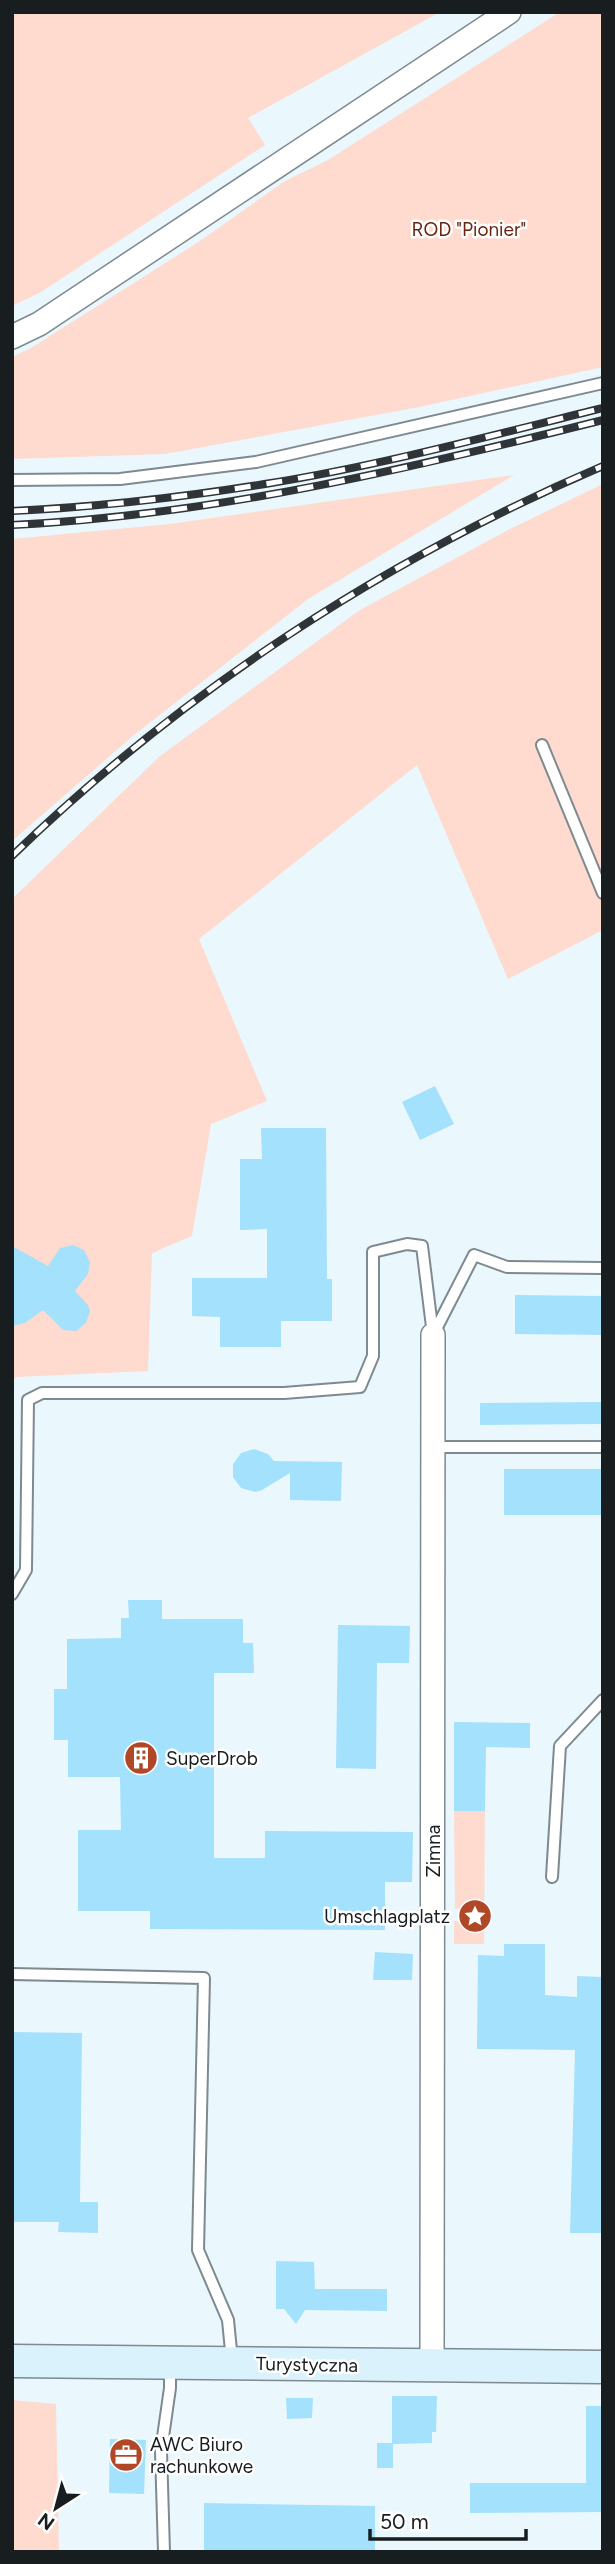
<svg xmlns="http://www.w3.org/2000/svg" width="615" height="2564" viewBox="0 0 615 2564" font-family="Figtree,sans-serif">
<rect width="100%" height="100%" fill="#eaf7fd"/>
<!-- green -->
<g fill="#fedacf">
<polygon points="12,12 440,12 248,118 265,145 41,292 12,306"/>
<polygon points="560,12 603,12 603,367 419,407 165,454 12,459 12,357 31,348 197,243 285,181 328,160"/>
<polygon points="514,475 308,599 134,735 12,841 12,539 170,524"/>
<polygon points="603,484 603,930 508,979 417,765 199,939 267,1101 211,1124 192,1236 152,1253 148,1371 16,1377 12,1382 12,899 160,756 360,610 510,529"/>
<polygon points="454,1811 485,1811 484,1944 454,1944 454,1921 479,1921 479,1909 455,1909"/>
<polygon points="12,2400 56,2404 59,2552 12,2552"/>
</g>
<!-- building -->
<g fill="#a4e1fc">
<polygon points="435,1086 454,1124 420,1140 402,1102"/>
<polygon points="261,1128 326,1128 327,1279 332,1279 332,1321 281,1321 281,1347 220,1347 220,1317 192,1316 192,1278 267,1278 267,1229 240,1230 240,1159 262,1159"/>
<polygon points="73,1245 84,1250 90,1262 88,1274 75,1291 88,1305 90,1311 86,1323 76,1331 63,1330 43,1310 25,1323 12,1326 12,1246 48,1266 60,1248"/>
<polygon points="515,1295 603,1296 603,1335 515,1334"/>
<polygon points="603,1402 603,1424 480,1425 480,1403"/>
<polygon points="254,1449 268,1454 274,1461 342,1462 341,1501 290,1500 290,1473 262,1490 255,1492 241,1488 233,1477 233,1464 241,1453"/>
<rect x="504" y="1469" width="99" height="46"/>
<polygon points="128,1600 162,1600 162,1619 243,1619 243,1643 253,1643 254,1673 214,1673 214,1858 265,1858 265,1831 413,1832 412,1882 385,1882 385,1930 150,1929 150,1911 78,1911 78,1830 121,1830 120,1777 68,1777 68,1740 54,1740 54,1689 67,1689 67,1639 121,1638 121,1618 129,1618"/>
<polygon points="338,1625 410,1626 409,1663 377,1663 376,1769 336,1768"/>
<polygon points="454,1722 530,1723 530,1748 486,1747 485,1811 454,1811"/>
<polygon points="504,1944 545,1944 545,1995 577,1997 577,1976 603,1977 603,2233 570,2233 575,2050 477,2049 478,1955 504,1956"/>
<polygon points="375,1952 413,1954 412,1980 373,1980"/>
<polygon points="12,2032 82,2033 80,2202 98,2202 98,2233 58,2232 59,2222 12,2222"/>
<polygon points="276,2261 314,2262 315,2289 387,2289 387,2311 305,2310 296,2324 284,2309 276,2309"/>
<polygon points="392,2396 437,2396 436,2432 432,2432 432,2443 393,2444 393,2468 377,2468 377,2443 392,2443"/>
<polygon points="286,2398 313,2398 312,2418 287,2419"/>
<polygon points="586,2406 603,2406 603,2512 470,2513 470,2483 586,2483"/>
<polygon points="110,2439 146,2440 144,2494 109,2493"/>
<polygon points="204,2503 375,2506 375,2552 204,2552"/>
</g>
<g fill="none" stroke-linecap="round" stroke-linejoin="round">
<!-- service casing -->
<g stroke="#7e8a90" stroke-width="14">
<g id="service">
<polyline points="12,480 120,479 256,462 603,383"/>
<polyline points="542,745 603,893"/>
<polyline points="433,1335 474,1255 507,1267 603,1268"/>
<polyline points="439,1447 603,1447"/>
<polyline points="12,1594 26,1570 28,1400 42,1393 284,1393 360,1387 373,1356 373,1252 407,1244 422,1246 433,1335"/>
<polyline points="552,1877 560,1746 603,1700"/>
<polyline points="12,1974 204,1978 198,2250 228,2320 232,2361"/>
<polyline points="164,2552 161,2451 170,2388 170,2365"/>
</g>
</g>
<!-- minor casing -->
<g stroke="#7e8a90" stroke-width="26">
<g id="minor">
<polyline points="12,337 39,324 509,12"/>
<polyline points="432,2366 433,1335"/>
</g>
</g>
<!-- secondary casing -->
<g stroke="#7e8a90" stroke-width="35">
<polyline id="secondary" points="12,2361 603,2367"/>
</g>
<!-- service -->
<use href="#service" stroke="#fff" stroke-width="10"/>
<!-- minor -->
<use href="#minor" stroke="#fff" stroke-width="23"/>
<!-- secondary -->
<use href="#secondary" stroke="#d9f2fc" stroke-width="32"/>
<!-- rail casing -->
<g stroke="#2e3437" stroke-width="8">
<g id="rail">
<path d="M12 511C99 507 185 497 271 483 382 465 493 435 603 408"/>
<path d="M12 525C214 515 408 469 603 420"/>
<path d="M12 856C183 691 385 559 603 466"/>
</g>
</g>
<!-- rail -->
<use href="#rail" stroke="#fff" stroke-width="5" stroke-dasharray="16" stroke-linecap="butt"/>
</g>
<!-- icons -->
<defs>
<g id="building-disc" transform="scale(1.75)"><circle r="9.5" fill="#b04827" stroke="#fff"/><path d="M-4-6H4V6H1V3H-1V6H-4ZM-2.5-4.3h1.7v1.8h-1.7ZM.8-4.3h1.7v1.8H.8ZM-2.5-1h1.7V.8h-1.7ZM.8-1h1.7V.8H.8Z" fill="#fff"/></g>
<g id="sight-disc" transform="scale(1.75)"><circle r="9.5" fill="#b04827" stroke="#fff"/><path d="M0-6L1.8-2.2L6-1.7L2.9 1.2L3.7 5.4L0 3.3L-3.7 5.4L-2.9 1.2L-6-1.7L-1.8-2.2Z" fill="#fff"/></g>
<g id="office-disc" transform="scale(1.75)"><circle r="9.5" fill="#b04827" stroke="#fff"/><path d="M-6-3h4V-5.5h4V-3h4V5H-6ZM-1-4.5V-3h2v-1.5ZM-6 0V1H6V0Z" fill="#fff"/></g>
</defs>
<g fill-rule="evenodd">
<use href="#building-disc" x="141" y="1758"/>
<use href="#sight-disc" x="475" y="1916"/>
<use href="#office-disc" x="126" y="2455"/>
</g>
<g text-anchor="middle" stroke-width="5" stroke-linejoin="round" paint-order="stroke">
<!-- park labels -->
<g font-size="19" fill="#692510" stroke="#fff">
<text x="469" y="236">ROD "Pionier"</text>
</g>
<!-- poi labels -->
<g font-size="19" fill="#181d1f" stroke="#fff" text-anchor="start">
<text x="166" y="1765">SuperDrob</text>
<text x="450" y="1923" text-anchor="end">Umschlagplatz</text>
<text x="150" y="2451">AWC Biuro<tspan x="150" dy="22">rachunkowe</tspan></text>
</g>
<!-- street labels -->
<g font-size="19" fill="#181d1f" stroke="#fff">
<text transform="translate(433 1851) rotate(-90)" y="7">Zimna</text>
<text transform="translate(307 2364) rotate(1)" y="7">Turystyczna</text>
</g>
</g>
<!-- border -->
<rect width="615" height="2564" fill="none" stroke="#181d1f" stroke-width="28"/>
<!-- north arrow -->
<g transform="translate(56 2508) rotate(216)" stroke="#ffffff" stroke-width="5" paint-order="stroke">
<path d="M0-5L12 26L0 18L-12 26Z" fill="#181d1f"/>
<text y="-10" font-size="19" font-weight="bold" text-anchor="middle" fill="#181d1f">N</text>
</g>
<!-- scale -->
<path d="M370 2529v10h156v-10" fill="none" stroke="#181d1f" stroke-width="3.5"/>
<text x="380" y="2529" font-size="21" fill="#181d1f" stroke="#ffffff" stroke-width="5" paint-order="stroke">50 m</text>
</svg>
